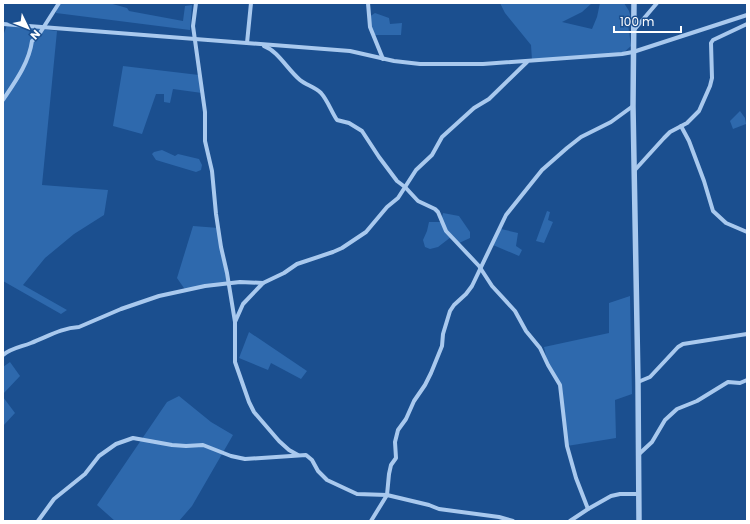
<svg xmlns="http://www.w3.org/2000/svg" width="750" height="524" viewBox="0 0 750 524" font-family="Poppins,sans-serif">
<rect width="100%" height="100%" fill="#1b4f8f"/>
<!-- green -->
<g fill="#2e69ad">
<polygon points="57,3 109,3 127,8 129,11 183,21 185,6 192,5 190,30 56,13"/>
<polygon points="500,3 592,3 582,12 562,22 592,29 597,17 600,3 624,3 629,11 631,18 628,24 631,46 622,54 532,60 531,45 505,13"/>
<polygon points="375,13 389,18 390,24 402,23 401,35 373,35 369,17"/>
<polygon points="7,25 57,31 42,185 108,190 104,215 74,234 45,258 23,285 67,310 61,314 3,281 3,36"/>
<polygon points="123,66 199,75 202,93 173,89 170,103 164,102 164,94 156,94 142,134 113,126"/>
<polygon points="740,111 745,118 746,124 733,129 730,121"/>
<polygon points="162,150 175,156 178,154 199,159 202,165 201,170 196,172 156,160 152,154 154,152"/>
<polygon points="547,211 550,212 548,220 553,222 544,243 536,241"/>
<polygon points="443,213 459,216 470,232 470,238 457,244 451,237 438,247 430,249 425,247 423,240 427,231 429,222 441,222"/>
<polygon points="193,226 219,228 229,284 186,291 177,278"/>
<polygon points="501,229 518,233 516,246 522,250 519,256 493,245"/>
<polygon points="630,296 632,394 615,400 616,438 567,446 560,385 548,365 544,347 609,333 609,303"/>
<polygon points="249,332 307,371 301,379 271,363 268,370 239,358"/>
<polygon points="10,362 20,376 3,394 3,367"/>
<polygon points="179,396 211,422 233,435 192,506 179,521 115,521 97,505 167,402"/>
<polygon points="3,397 15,413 3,426"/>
</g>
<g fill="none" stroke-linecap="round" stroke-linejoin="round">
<!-- minor -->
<g stroke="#a9c9ee" stroke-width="4">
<polyline points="196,3 193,26 205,112 205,141 212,171 216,214 221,247 227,273 235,322"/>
<polyline points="368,3 370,27 383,59"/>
<polyline points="3,24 350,51 394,61 420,64 483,64 622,54 633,52 747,15"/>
<polyline points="634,30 657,3"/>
<polyline points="247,43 251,3"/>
<path d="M264 46C278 51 287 69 300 80 306 85 315 87 321 93 328 101 331 111 337 120L349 123 362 131 379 157 397 181 405 187 418 201 435 209 438 212 446 231 479 266 492 286 515 311 526 331 540 348 548 365 560 385 567 446 576 478 588 509"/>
<path d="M3 100C15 82 29 63 32 41L38 36 59 3"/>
<polyline points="681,126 689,141 704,181 713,211 726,223 747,232"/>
<polyline points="634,171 664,138 670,132 687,123 699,111 710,86 712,78 711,43 713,40 747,24"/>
<polyline points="263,283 243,304 235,322 235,362 249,402 254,412 279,441 289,450 298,455"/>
<path d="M3 355C11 348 21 347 31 343 47 337 61 328 79 327L121 309 159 296 205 286 240 282 263 283 284 273 297 264 333 252 342 248 366 232 387 207 398 198 416 170 432 155 442 137 474 108 489 99 527 62"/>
<polyline points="638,382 650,377 678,347 683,344 747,334"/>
<polyline points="638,455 652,442 665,420 677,409 697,401 728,382 740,383 747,380"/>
<polyline points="38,521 54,499 85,474 99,456 116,444 133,438 172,445 186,446 203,445 231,456 245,459 306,455 312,460 318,471 327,480 357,494 387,495 429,505 439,509 499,517 513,521"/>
<polyline points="371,521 387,495 389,474 391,465 396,458 395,442 398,430 406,419 414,401 425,385 431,373 442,346 443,334 450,311 454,305 466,294 472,286 506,215 542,170 567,148 581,137 611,122 633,106"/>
<polyline points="570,521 588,509 611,496 620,494 638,494"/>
</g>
<!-- tertiary -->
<polyline stroke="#a9c9ee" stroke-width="5.5" points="634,3 633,106 638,382 639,521"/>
</g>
<!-- border -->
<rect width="750" height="524" fill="none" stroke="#ffffff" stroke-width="8"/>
<!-- north arrow -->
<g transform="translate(28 28) rotate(133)" stroke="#1b4f8f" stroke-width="3" paint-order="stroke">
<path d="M0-3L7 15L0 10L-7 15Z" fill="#ffffff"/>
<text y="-6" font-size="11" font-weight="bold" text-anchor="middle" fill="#ffffff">N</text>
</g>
<!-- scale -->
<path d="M614 26v6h67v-6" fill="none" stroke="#ffffff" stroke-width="2"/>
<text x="620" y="26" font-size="12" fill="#ffffff" stroke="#1b4f8f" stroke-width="3" paint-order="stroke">100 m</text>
</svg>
